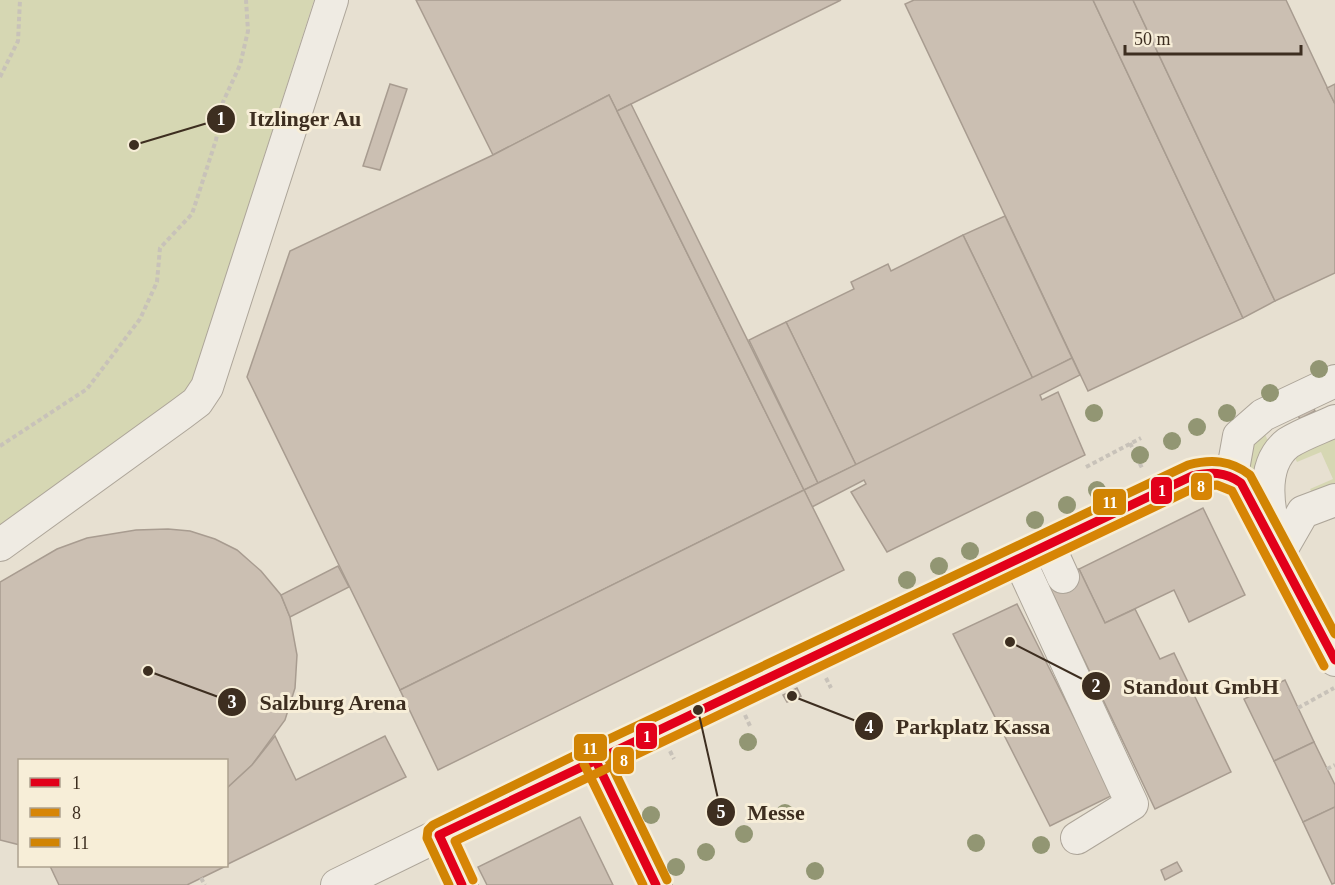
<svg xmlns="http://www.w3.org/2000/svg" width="1335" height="885" viewBox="0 0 1335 885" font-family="Georgia,serif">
<rect width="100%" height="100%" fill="#e7e0d1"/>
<!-- green -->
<g fill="#d6d7b3">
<polygon points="0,0 314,0 221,291 194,394 0,529"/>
<path d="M1263 430 1268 441C1258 452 1256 462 1255 477L1249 474C1244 452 1249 447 1263 430Z"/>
<polygon points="1335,436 1335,484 1312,493 1310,489 1333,479 1321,452 1297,462 1294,456"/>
</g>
<!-- building -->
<g fill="#cbbfb2" stroke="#a89c90" stroke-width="1.5">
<polygon points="416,0 841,0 617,111 609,95 493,155"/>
<polygon points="914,0 1093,0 1243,318 1088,391 905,4"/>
<polygon points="1093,0 1133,0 1275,301 1243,318"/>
<polygon points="1133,0 1286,0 1335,104 1335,273 1275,301"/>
<polygon points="390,84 407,89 380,170 363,166"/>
<polygon points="1335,84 1335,104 1327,88"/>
<polygon points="609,95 804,490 400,690 247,377 290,251 493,155"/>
<polygon points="631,104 818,483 804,490 617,111"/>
<polygon points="1005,216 1072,358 1033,379 963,235"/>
<polygon points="963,235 1033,379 856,465 786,322 854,289 851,282 888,264 891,271"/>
<polygon points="786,322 856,465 818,483 749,340"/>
<polygon points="1072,358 1080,375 1040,395 1042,400 1058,392 1085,455 887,552 851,492 866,484 864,480 812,507 804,490"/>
<polygon points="1313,407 1315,411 1300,419 1297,414"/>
<polygon points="804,490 844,570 438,770 400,690"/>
<polygon points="1203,508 1245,595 1189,622 1174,590 1105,623 1079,569"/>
<polygon points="168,529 190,531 215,539 237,550 261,571 281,595 290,617 297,655 295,688 285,720 252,765 226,789 226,760 20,760 20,845 0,840 0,582 57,549 87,538 136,530"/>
<polygon points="338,566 349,587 290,617 281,595"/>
<polygon points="1079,569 1105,623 1135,609 1160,659 1174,653 1231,772 1155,809 1048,584"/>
<polygon points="1017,604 1113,795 1050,826 953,634"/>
<polygon points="1285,680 1314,742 1274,761 1244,699"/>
<polygon points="797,688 801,696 787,702 783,695"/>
<polygon points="275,736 296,780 385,736 406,777 226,865 226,789 252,765"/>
<polygon points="1314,742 1335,785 1335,807 1303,822 1274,761"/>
<polygon points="1335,807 1335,883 1332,884 1303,822"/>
<polygon points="580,817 613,885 487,885 478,867"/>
<polygon points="1177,862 1182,871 1165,880 1161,870"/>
<polygon points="50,866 226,866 187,885 59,885"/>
</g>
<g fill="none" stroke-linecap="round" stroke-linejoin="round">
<!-- minor casing -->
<g stroke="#ada599" stroke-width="34">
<g id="minor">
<polyline points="1232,475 1239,436 1263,415 1335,381"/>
<path d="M1274 530C1267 502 1262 463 1288 443 1302 434 1320 428 1335 421"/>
<polyline points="1048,544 1063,577"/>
<polyline points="0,545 181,414 197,402 207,387 332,0"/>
<polyline points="1280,552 1303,512 1335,500"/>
<polyline points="1019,559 1132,804 1077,838"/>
<polyline points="595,759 656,885"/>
<polyline points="439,835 462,885"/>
<path d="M337 885 595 759 1192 476C1210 472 1226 470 1241 483L1335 660"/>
</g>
</g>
<!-- path -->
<g stroke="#c8c2b9" stroke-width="4" stroke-dasharray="4.5 3" stroke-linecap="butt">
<polyline points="0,77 18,41 20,0"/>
<polyline points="1130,443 1143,470"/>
<polyline points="0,446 87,389 140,319 157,282 160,248 192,214 216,140 223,102 240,65 248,31 246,0"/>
<polyline points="1086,467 1141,438"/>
<polyline points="826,678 831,688"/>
<polyline points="1298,708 1334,688"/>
<polyline points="745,715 750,726"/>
<polyline points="670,751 674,759"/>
<polyline points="1327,769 1335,765"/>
<polyline points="201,878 205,885"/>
</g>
<!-- minor -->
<use href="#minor" stroke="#efebe3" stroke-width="32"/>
<!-- bus-1 casing -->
<g stroke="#f7eed8" stroke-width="14">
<g id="bus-1">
<polyline points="595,759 656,885"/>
<path d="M462 885 439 835 1192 476C1210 472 1225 471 1241 483L1335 660"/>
</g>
</g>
<!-- bus-2 casing -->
<g stroke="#f7eed8" stroke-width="14">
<g id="bus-2">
<polyline points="584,764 643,885"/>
<polyline points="473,880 455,841 1196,487 1217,485 1232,491 1324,666"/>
</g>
</g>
<!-- bus-3 casing -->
<g stroke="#f7eed8" stroke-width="14">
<g id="bus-3">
<polyline points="606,754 667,880"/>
<path d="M449 885 427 838 428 830 433 825 590 748 1188 465C1211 459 1231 460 1250 475L1335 634"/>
</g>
</g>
<!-- bus-1 -->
<use href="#bus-1" stroke="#e2001a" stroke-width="9"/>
<!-- bus-2 -->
<use href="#bus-2" stroke="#d78505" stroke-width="9"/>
<!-- bus-3 -->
<use href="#bus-3" stroke="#d18403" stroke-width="9"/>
</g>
<!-- trees -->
<g fill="#929673">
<circle cx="1319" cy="369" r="9"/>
<circle cx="1270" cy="393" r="9"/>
<circle cx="1094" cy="413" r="9"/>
<circle cx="1227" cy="413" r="9"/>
<circle cx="1197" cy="427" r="9"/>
<circle cx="1172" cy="441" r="9"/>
<circle cx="1140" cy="455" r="9"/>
<circle cx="1097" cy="490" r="9"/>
<circle cx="1067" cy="505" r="9"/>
<circle cx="1035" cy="520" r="9"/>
<circle cx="970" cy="551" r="9"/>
<circle cx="939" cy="566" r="9"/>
<circle cx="907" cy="580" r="9"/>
<circle cx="748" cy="742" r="9"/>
<circle cx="785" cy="813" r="9"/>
<circle cx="651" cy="815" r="9"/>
<circle cx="744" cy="834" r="9"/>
<circle cx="976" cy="843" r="9"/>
<circle cx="1041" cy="845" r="9"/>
<circle cx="706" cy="852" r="9"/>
<circle cx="676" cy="867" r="9"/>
<circle cx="815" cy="871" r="9"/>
</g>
<!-- callouts -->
<path fill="none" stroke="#3d2e20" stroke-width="2" d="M134 145L221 119M1010 642L1096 686M148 671L232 702M792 696L869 726M698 710L721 812"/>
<g fill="#3d2e20" stroke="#f7eed8" stroke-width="2">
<circle cx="134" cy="145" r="6"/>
<circle cx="1010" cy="642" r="6"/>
<circle cx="148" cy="671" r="6"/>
<circle cx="792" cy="696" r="6"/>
<circle cx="698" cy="710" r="6"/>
<circle cx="221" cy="119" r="15"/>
<circle cx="1096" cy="686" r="15"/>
<circle cx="232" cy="702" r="15"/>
<circle cx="869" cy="726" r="15"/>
<circle cx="721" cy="812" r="15"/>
</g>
<g font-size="18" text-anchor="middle" font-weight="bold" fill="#fff">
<text x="221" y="125">1</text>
<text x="1096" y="692">2</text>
<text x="232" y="708">3</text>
<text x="869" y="733">4</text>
<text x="721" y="818">5</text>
</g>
<g font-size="22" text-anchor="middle" font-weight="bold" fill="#3d2e20" stroke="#f7eed8" stroke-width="6" stroke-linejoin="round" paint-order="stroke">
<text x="305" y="126">Itzlinger Au</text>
<text x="1201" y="694">Standout GmbH</text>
<text x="333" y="710">Salzburg Arena</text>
<text x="973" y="734">Parkplatz Kassa</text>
<text x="776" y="820">Messe</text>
</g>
<g stroke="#f7eed8" stroke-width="2">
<rect x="1190" y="472" width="23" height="29" rx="6" fill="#d78505"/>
<rect x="1150" y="476" width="23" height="29" rx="6" fill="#e2001a"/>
<rect x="1092" y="488" width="35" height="28" rx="6" fill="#d18403"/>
<rect x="635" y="722" width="23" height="28" rx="6" fill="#e2001a"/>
<rect x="573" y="733" width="35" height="29" rx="6" fill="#d18403"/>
<rect x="612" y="746" width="23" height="29" rx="6" fill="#d78505"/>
</g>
<g font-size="16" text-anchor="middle" font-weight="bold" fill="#fff">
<text x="1201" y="492">8</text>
<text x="1162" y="496">1</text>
<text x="1110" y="508">11</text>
<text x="647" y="742">1</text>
<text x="590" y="754">11</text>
<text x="624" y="766">8</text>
</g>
<!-- legend -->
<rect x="18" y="759" width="210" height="108" fill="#f7eed8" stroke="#ada18e" stroke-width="1.5"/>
<rect x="30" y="778" width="30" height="9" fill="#e2001a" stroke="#ada18e" stroke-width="1.5"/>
<text x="72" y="789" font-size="18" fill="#3d2e20">1</text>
<rect x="30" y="808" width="30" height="9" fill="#d78505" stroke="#ada18e" stroke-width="1.5"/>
<text x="72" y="819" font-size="18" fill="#3d2e20">8</text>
<rect x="30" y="838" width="30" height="9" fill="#d18403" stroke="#ada18e" stroke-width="1.5"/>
<text x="72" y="849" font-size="18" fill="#3d2e20">11</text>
<!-- scale -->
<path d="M1125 45v9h176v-9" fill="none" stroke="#3d2e20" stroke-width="3"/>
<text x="1134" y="45" font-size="18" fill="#3d2e20" stroke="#f7eed8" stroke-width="4.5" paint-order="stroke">50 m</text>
</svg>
